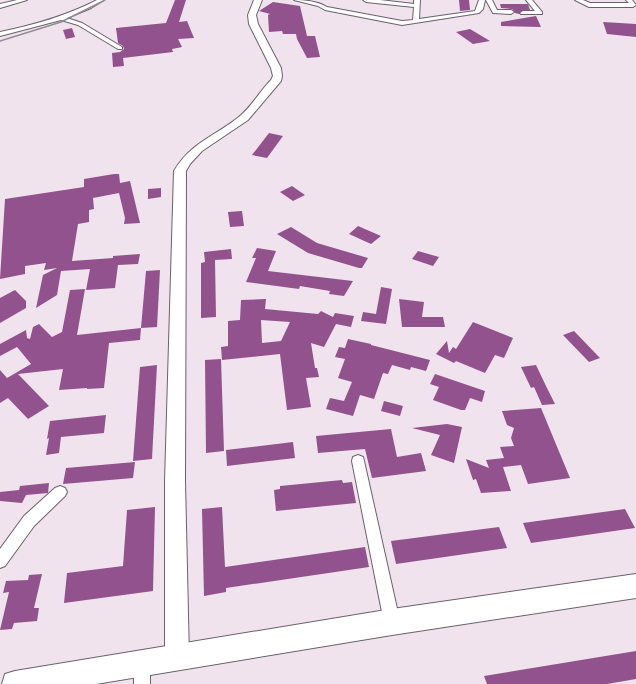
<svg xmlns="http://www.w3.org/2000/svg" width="636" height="684" viewBox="0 0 636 684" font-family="'Public Sans',sans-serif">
<rect width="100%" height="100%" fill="#f0e3ee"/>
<!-- building -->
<g fill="#92528d" fill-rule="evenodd">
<polygon points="175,0 186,0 179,22 187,21 194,38 178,39 182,47 172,49 173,52 123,58 124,66 113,67 112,53 120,52 124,49 123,46 118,43 116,28 166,23"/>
<polygon points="459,0 469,0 470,10 460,11"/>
<polygon points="273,2 300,6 307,36 315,36 320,57 307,58 297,39 296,34 283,34 282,31 269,32 268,15 270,14 259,11"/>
<polygon points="500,4 528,4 530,10 523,10 519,14 515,13 515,12 512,9 501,8"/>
<polygon points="536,16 541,27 501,26 501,22"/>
<polygon points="603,22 636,24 636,37 607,34"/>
<polygon points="72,28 75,37 66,39 63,30"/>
<polygon points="470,29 490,41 473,44 456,32"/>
<polygon points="269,133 283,136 267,158 252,155"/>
<polygon points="114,174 119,174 120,183 130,181 140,223 124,224 125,218 119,193 93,198 94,209 89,210 89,222 78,224 72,261 113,258 113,256 140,254 138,264 118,265 115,288 86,290 90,269 61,271 57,295 36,308 43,275 57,268 44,270 46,263 25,266 25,274 0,279 5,199 84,187 84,179"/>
<polygon points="292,186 305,195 293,201 280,192"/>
<polygon points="161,188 161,197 148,199 148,189"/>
<polygon points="242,211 244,226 230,227 228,212"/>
<polygon points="358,226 381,236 371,244 349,234"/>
<polygon points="291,227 317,243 368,258 362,268 359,268 308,253 277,234"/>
<polygon points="257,248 276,251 268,271 353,281 344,296 329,294 330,291 300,286 299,289 246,282 256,258 252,258"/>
<polygon points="231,249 232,259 215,260 216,317 201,318 201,263 205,262 204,252"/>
<polygon points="418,251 439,257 433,266 412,259"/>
<polygon points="160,270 157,327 141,328 146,271"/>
<polygon points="381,287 392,289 386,324 361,321 363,312 376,314"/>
<polygon points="85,289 77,335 141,328 140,340 109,343 104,388 87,389 87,388 59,390 63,369 18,374 49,406 28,419 8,398 0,403 0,370 7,378 31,364 17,347 0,356 0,344 26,330 27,338 30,339 33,327 39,324 52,337 62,332 70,290"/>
<polygon points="15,290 26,301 26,308 0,323 0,298"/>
<path d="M266 299 265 309 318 314 321 311 333 317 335 313 354 316 351 327 336 324 324 347 311 343 315 368H317L319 377 306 378 311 407 287 410 280 354 222 360 221 347 228 346V321L240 320 241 300ZM261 320 290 322 281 341 262 343Z"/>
<polygon points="399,299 424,302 422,317 443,317 445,327 402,327"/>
<polygon points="473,322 513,338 504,358 495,355 485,373 456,361 454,363 436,354 447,341 449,353 453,347 456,349"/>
<polygon points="574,331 600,358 589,362 563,335"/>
<polygon points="348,339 371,344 371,345 430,360 426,371 411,367 410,370 392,365 388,374 383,373 374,399 360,395 353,416 326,409 330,398 344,401 352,382 338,378 345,359 335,357 339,347 345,348"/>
<polygon points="221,359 224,451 206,453 205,360"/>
<polygon points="157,365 152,459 133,461 140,367"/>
<polygon points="536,365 546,386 555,404 542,405 534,387 531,388 521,367"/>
<polygon points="435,374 485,391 482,402 470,398 465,410 461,410 433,400 439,387 430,384"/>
<polygon points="384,401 403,406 400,416 381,411"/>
<polygon points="541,408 570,478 528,484 521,465 503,467 511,491 481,493 476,479 473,480 466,459 489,468 486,460 504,458 500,447 514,446 511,438 514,428 507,425 502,411"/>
<polygon points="106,415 104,433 61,437 59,453 46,455 49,438 47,439 50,421"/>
<polygon points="447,424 462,427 454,463 431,455 440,435 412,428"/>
<polygon points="391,429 397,457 421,453 426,471 372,478 365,449 318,453 316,436"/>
<polygon points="293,442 295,458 227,466 226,450"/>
<polygon points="135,462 133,478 63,484 66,468"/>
<polygon points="342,480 343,483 352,482 356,503 276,511 274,490 280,489 280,486"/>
<polygon points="49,483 48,493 26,495 22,503 0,501 0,492 19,490 20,486"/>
<polygon points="155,507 153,591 64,603 67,573 123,566 127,510"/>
<polygon points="222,507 225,567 365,547 369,567 226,588 226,592 204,596 202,509"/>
<polygon points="625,509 635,528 531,543 523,523"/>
<polygon points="499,527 507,548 396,564 391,541"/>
<polygon points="42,574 34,608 39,608 37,621 14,623 12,629 0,630 9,592 3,593 6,581 28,580 29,575"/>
<polygon points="636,651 636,679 607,684 487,684 484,676"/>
</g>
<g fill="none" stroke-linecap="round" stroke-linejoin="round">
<!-- street casing -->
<g stroke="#6b616a" stroke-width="2">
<g id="street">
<polygon points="17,0 27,0 0,8 0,4"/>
<path d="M97 0H104L91 8 67 18 82 23 122 47V49H118L78 25 61 20 0 36V32C34 25 66 16 97 0Z"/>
<path d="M294 0C305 0 317 1 327 7L402 21 413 20 414 7 366 2 363 0H380L414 4V0H420L419 19 475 11 479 0H485L483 9 479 13 402 25 325 10 318 6Z"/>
<polygon points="486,0 492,0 497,10 511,10 514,12 511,14 493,13"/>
<polygon points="526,0 532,0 542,12 542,14 521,14 520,13 523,11 535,11"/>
<polygon points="575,0 583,0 590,3 629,3 626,0 632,0 636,5 633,7 589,7"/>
<polygon points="358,455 363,457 364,461 400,622 397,627 392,630 387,627 384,622 352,461 353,457"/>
<polygon points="60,486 65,488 67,492 65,496 34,526 5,566 0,568 0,549 24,516 55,488"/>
<polygon points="142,656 148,658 150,664 150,684 134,684 134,664 136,658"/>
</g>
</g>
<!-- secondary casing -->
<g stroke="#6b616a" stroke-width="2">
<path id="secondary" d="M254 0H262L256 15 258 24 281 68 282 76 281 81 248 120 202 151 190 164 186 171 185 481 189 658 185 666 177 670 169 666 165 658V481L174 171C191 142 216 136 240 116 252 106 260 91 271 80L273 76 271 68 249 24 248 15Z"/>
</g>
<!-- primary casing -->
<g stroke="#6b616a" stroke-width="2">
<polygon id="primary" points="636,574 636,598 392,635 96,684 2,684 5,674 15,671 392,609"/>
</g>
<!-- street -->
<use href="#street" fill="#fff" fill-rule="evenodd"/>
<!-- secondary -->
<use href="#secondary" fill="#fff" fill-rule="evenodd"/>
<!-- primary -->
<use href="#primary" fill="#fff" fill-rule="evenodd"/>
<!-- rail -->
<polyline stroke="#948b93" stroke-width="1.5" points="0,41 61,22 105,0"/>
</g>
</svg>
